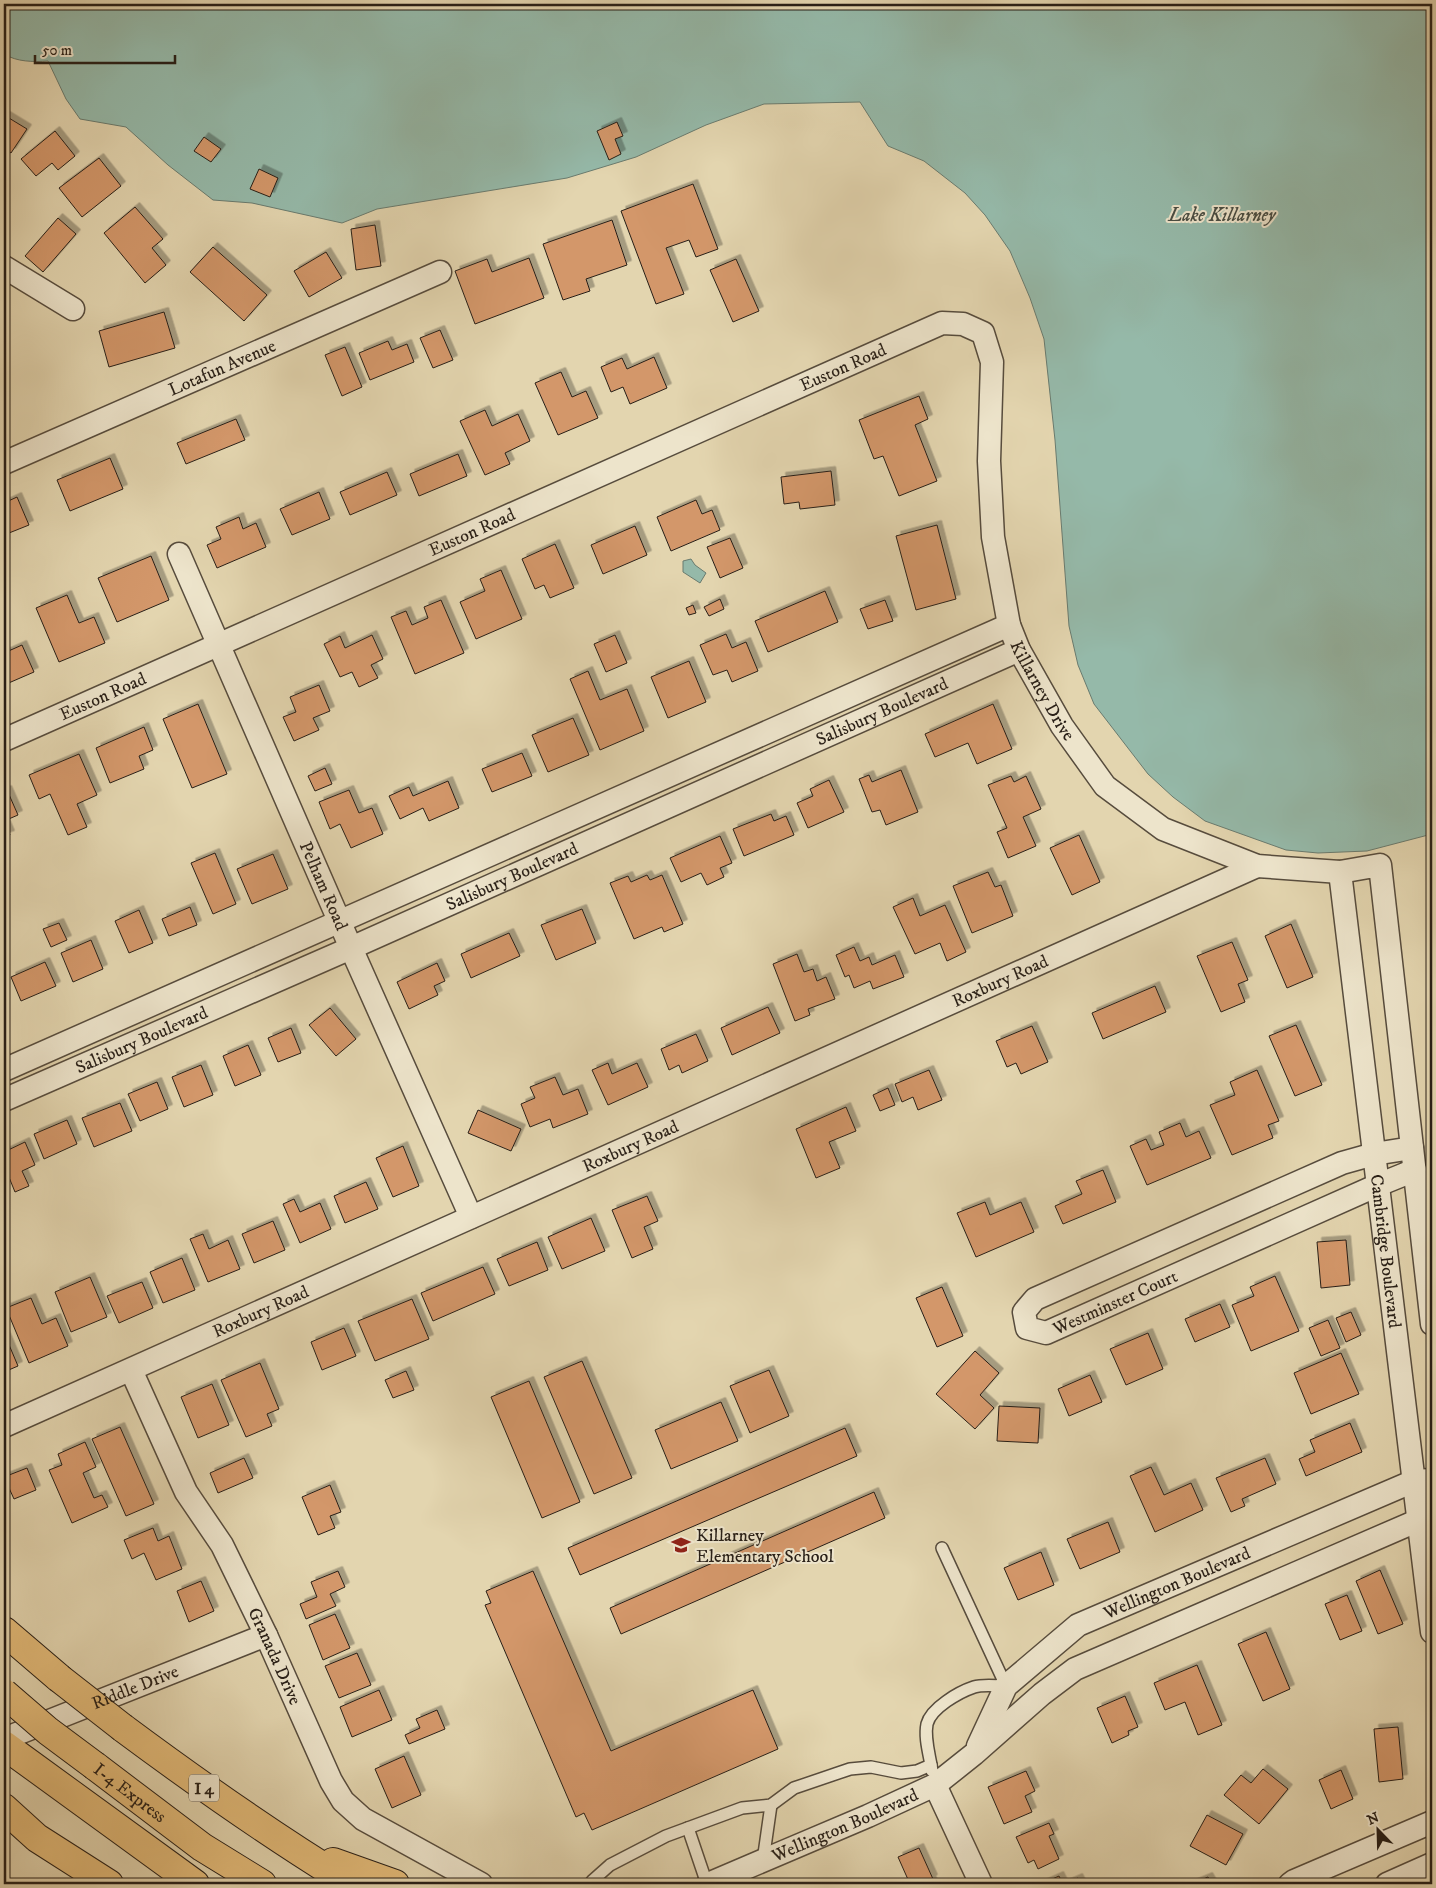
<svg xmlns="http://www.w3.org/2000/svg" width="1436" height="1888" viewBox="0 0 1436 1888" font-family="'IM FELL DW Pica',serif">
<defs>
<filter id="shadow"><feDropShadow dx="4.5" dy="-4.5" stdDeviation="0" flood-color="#0004"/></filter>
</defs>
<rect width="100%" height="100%" fill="#e3d5af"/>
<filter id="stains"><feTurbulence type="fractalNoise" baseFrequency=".004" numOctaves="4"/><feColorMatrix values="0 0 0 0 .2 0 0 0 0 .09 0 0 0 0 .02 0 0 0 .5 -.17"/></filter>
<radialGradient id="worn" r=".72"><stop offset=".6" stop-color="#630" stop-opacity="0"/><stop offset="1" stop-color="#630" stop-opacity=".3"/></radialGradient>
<!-- water -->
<g fill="#95b9a9" stroke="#697b6f">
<path d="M4 4H1432V834L1367 851 1318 853 1286 850 1205 821 1173 797 1148 774 1094 704 1078 665 1069 626 1055 440 1044 339 1030 298 1010 251 985 215 965 193 924 161 888 146 860 102 764 104 706 125 636 157 567 178 377 209 342 223 252 203 213 200 168 165 126 127 80 119 66 99 48 61C33 62 17 62 4 54Z"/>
<polygon points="691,559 695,565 706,573 700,583 683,572 683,561"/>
</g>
<!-- building -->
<g fill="#d3976b" stroke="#281f17" filter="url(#shadow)">
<polygon points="4,115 27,129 11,153 4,148"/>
<polygon points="617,122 623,136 615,139 621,154 609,160 597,131"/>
<polygon points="55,131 75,156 58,170 52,163 36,176 21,159"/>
<polygon points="204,137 221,149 211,162 194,151"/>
<polygon points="99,158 121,186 82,217 59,188"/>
<polygon points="259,169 278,178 270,197 250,189"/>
<polygon points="693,184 718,249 696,257 689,240 666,248 684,294 656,304 621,211"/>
<polygon points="135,207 163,239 152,248 166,265 145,283 104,233"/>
<polygon points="58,218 76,234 43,272 25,256"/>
<polygon points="612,220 627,265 586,279 590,291 563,300 543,244"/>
<polygon points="375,225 381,266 356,270 351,229"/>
<polygon points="213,247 267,295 244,321 190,272"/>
<polygon points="326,252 342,278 309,297 294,271"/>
<polygon points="529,258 544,298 475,324 455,271 487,259 492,272"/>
<polygon points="736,259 759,311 733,322 710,270"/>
<polygon points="164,312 175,348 109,367 99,331"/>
<polygon points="440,330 453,360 433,368 420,338"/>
<polygon points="388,341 392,350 407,344 414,362 370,380 359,353"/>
<polygon points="345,347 362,387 342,396 325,355"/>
<polygon points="654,357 667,388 630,404 623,387 611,392 601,367 622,358 627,369"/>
<polygon points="561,372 572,397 586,391 598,418 558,435 535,383"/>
<polygon points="919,396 928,419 915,425 937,481 899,496 883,456 874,459 859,420"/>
<polygon points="485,410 492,426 518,414 530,441 505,453 510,464 485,475 460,421"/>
<polygon points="236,419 245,440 186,464 177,443"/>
<polygon points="458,454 467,476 419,496 410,474"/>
<polygon points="110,458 123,489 70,511 57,480"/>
<polygon points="831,471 835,505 800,509 799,502 784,504 781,477"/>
<polygon points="387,472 397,495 350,515 340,492"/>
<polygon points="319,492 330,519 292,535 280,509"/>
<polygon points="17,497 29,525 4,535 4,503"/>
<polygon points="696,500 702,514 712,510 720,530 671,551 657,517"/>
<polygon points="239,517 243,529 256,523 266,547 217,568 207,545 221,539 216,527"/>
<polygon points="937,525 956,599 916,610 896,536"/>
<polygon points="635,526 647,555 603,574 591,545"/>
<polygon points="730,538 743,568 720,578 707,547"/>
<polygon points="555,544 574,588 550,598 544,585 535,589 522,559"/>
<polygon points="151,556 169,600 117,622 98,578"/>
<polygon points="501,570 522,619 476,639 460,602 485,591 480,579"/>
<polygon points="825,591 838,622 768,652 755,621"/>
<polygon points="67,595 79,623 94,617 105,643 59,662 36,608"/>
<polygon points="720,599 724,609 709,616 704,607"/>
<polygon points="441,600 464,653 415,674 391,617 406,611 412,625 428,618 424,607"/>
<polygon points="885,600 893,621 868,629 860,609"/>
<polygon points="693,605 696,613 689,615 686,608"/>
<polygon points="726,634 732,648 746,642 758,671 732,682 727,670 713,675 700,645"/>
<polygon points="372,635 383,659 371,665 378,678 359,687 352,672 340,677 324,644 340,636 345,648"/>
<polygon points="615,635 627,663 606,672 594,644"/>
<polygon points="22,645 34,672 4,685 4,653"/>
<polygon points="689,661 706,702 668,718 651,677"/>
<polygon points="588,671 600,700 627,689 644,731 600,750 570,679"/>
<polygon points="319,685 330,711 313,718 319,730 294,741 283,717 296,712 290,697"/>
<polygon points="198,704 227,774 192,788 163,719"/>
<polygon points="993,704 1012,749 977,764 968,743 935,757 925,734"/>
<polygon points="573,718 589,755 548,772 532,735"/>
<polygon points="144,727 153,750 139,756 144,769 110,783 96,748"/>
<polygon points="522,753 532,776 492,792 482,769"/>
<polygon points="79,754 97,795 77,804 87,827 68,835 50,794 39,799 29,775"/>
<polygon points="325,768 332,784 315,791 308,776"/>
<polygon points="901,770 918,812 886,825 880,810 872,812 859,779 869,775 872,782"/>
<polygon points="1011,776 1014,782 1026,776 1041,809 1023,817 1036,846 1008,858 997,832 1007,828 988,785"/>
<polygon points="829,780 844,812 808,828 797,803 813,796 810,789"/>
<polygon points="448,781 459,808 429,821 423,808 400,819 389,796 409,787 413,796"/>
<polygon points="7,790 18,815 4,821 10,835 4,837 4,791"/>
<polygon points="349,790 359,813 372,808 383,834 351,848 340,824 330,829 319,802"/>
<polygon points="771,814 774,821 786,816 794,835 744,856 733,829"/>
<polygon points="1079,835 1100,882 1072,895 1050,848"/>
<polygon points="720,836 732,863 720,868 724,877 707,885 701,873 681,882 670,858"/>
<polygon points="215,853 236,904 213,914 191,863"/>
<polygon points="273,854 288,889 252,904 237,869"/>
<polygon points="988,872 995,887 1001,885 1013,916 972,933 953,886"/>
<polygon points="647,875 650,880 662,875 683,924 664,932 662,927 634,939 610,883 628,876 631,882"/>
<polygon points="913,898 920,916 945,905 966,952 947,961 940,943 915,954 893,907"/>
<polygon points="190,907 197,925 169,936 162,919"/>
<polygon points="582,909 596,943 556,960 541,925"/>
<polygon points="139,910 153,943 129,953 115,921"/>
<polygon points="59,923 67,940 51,947 43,929"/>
<polygon points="1291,924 1313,977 1287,988 1265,936"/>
<polygon points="509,933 520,956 471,978 461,954"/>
<polygon points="91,940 103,969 73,982 61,953"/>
<polygon points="1232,942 1248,980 1238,984 1245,1002 1221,1012 1197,956"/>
<polygon points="854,947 860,961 869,957 872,965 895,955 904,977 873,989 870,981 854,988 849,975 845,977 836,955"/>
<polygon points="797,954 804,972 813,969 817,981 826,977 835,999 808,1009 810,1015 795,1021 773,964"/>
<polygon points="45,962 56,986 21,1001 11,977"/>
<polygon points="437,963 445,981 434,986 438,995 409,1009 397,982"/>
<polygon points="1155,986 1166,1012 1103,1039 1092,1013"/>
<polygon points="768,1007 780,1033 732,1055 721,1028"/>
<polygon points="330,1008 356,1039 336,1056 309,1025"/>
<polygon points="1296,1025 1322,1085 1295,1096 1269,1036"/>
<polygon points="1032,1026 1048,1062 1021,1074 1016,1063 1007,1067 996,1041"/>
<polygon points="291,1028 301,1053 278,1062 268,1038"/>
<polygon points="696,1034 708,1061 682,1073 679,1065 669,1070 661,1049"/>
<polygon points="248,1045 261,1075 235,1086 223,1056"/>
<polygon points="608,1063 612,1074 637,1063 648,1087 608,1105 592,1070"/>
<polygon points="201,1065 213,1095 184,1107 172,1077"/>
<polygon points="929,1070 942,1100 918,1110 913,1097 902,1102 895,1084"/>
<polygon points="1257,1070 1279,1121 1268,1125 1273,1138 1232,1155 1210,1105 1235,1095 1230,1082"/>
<polygon points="555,1077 563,1095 578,1089 588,1114 553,1128 550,1119 530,1127 521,1104 535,1098 530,1087"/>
<polygon points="157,1082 168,1109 140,1121 128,1094"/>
<polygon points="888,1088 895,1105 880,1111 873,1095"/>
<polygon points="120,1103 132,1131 94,1147 82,1118"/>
<polygon points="846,1107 856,1131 829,1142 840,1168 816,1178 796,1129"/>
<polygon points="478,1110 521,1129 511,1151 468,1133"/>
<polygon points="67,1120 77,1144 44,1159 34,1134"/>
<polygon points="1180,1123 1186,1137 1199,1131 1211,1158 1147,1185 1130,1146 1146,1139 1151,1150 1164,1145 1159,1132"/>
<polygon points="25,1142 35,1165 22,1171 29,1186 15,1192 4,1165 4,1152"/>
<polygon points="403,1146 419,1186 393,1197 376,1158"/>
<polygon points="1103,1170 1116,1202 1063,1224 1055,1206 1082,1194 1076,1181"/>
<polygon points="366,1182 378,1209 345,1223 334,1196"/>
<polygon points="647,1196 658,1221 644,1227 653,1249 632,1258 612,1210"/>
<polygon points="294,1199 300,1212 320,1203 331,1229 300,1243 283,1204"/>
<polygon points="985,1202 990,1215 1021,1202 1034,1232 976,1257 957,1213"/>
<polygon points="591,1218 605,1251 562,1269 548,1237"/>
<polygon points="273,1221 285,1250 254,1263 242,1234"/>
<polygon points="203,1234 209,1249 228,1240 240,1269 208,1282 190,1239"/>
<polygon points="1346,1240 1350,1285 1321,1288 1317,1242"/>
<polygon points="537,1242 548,1270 509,1286 497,1259"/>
<polygon points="182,1258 195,1290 163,1303 150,1272"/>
<polygon points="483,1267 495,1294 433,1321 421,1293"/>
<polygon points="1275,1276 1299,1331 1251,1351 1232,1305 1254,1296 1250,1287"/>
<polygon points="90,1277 107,1317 71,1332 55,1292"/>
<polygon points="142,1282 153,1308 119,1323 107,1296"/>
<polygon points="942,1287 963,1336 937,1347 916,1298"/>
<polygon points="31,1298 42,1324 56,1318 68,1346 29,1363 6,1308"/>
<polygon points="412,1299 429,1339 375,1361 358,1321"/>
<polygon points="1220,1304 1230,1327 1195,1342 1185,1319"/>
<polygon points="1351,1312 1361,1335 1346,1342 1336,1318"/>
<polygon points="1328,1320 1340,1348 1321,1356 1309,1328"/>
<polygon points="344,1328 356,1356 322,1370 311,1342"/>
<polygon points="4,1333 18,1366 4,1372"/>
<polygon points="1148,1333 1163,1369 1126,1385 1110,1349"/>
<polygon points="975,1351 999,1373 980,1395 994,1408 975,1429 936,1394"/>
<polygon points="1341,1353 1359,1394 1311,1414 1294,1373"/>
<polygon points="582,1361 632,1478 594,1494 544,1377"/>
<polygon points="260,1363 279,1409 267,1414 272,1426 246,1437 221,1380"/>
<polygon points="769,1370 789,1416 750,1433 730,1386"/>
<polygon points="406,1371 414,1390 393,1398 385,1380"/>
<polygon points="1090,1375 1102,1402 1069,1416 1058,1389"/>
<polygon points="529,1381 580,1502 542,1518 491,1397"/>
<polygon points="212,1384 229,1425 198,1438 181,1397"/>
<polygon points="721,1402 738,1441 671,1469 655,1430"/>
<polygon points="999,1406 1040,1408 1038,1443 997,1441"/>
<polygon points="1350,1423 1362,1452 1306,1476 1299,1459 1315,1452 1310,1440"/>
<polygon points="120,1427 154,1504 126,1516 92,1439"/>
<polygon points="845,1428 857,1456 580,1575 568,1548"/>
<polygon points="85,1442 96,1467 83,1473 94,1498 102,1495 108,1507 72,1523 49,1470 62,1465 58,1454"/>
<polygon points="244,1458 253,1478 218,1493 210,1473"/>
<polygon points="1265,1458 1276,1484 1242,1499 1245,1506 1231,1512 1216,1478"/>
<polygon points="1151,1467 1164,1495 1191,1483 1203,1510 1155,1532 1130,1476"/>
<polygon points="27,1468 36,1490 14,1499 4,1477"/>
<polygon points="330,1485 341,1512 330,1516 335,1528 318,1535 302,1497"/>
<polygon points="874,1492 885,1518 621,1634 610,1608"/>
<polygon points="1108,1522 1120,1552 1080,1569 1067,1539"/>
<polygon points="153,1528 158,1541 169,1536 182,1569 156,1580 144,1553 132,1559 124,1540"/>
<polygon points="1041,1552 1054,1585 1018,1600 1004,1568"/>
<polygon points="1380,1570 1403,1624 1378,1634 1356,1581"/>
<polygon points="338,1571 345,1587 330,1594 336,1606 306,1619 300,1604 317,1597 311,1582"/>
<polygon points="533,1571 611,1751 753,1690 778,1749 592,1830 584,1813 576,1817 485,1605 491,1603 486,1591"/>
<polygon points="201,1581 214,1611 189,1622 177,1591"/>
<polygon points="1347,1595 1362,1631 1340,1640 1325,1604"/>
<polygon points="335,1614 350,1648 323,1660 309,1625"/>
<polygon points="1266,1632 1290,1689 1263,1701 1238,1644"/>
<polygon points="357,1653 371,1685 339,1698 325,1666"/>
<polygon points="1197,1665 1222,1725 1198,1735 1185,1702 1165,1710 1154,1683"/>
<polygon points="379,1690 392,1720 352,1737 340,1707"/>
<polygon points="1125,1696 1138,1727 1128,1731 1129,1735 1112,1743 1097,1708"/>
<polygon points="437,1710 445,1729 409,1744 405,1735 420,1728 416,1719"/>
<polygon points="1398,1727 1403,1779 1379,1782 1374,1729"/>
<polygon points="404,1756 421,1795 392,1808 375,1769"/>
<polygon points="1263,1769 1288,1789 1259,1824 1224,1795 1241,1775 1251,1783"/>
<polygon points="1341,1770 1353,1799 1331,1809 1319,1780"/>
<polygon points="1026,1771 1035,1791 1025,1796 1032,1812 1004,1824 988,1787"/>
<polygon points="1207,1815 1243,1834 1226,1865 1190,1846"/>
<polygon points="1049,1823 1054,1834 1049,1836 1059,1859 1038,1869 1034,1860 1028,1863 1016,1837"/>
<polygon points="919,1848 933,1879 931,1880 933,1884 910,1884 898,1857"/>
<polygon points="1059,1876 1063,1884 1041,1884"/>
<polygon points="1208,1877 1212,1884 1191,1884"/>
<polygon points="1078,1878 1081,1884 1064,1884"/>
</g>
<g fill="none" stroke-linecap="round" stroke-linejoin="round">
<!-- lane casing -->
<g stroke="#574c3d" stroke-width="14">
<g id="lane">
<path d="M932 1771C930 1756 924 1739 927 1724 931 1708 959 1692 974 1687 983 1684 996 1686 1006 1686L942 1548"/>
<polyline points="688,1828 707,1884"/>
<polyline points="763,1861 771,1805"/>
<polyline points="593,1884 592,1881 610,1865 666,1836 742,1808 771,1805 794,1788 850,1769 871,1767 901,1773 917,1771 931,1765"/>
</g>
</g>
<!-- street casing -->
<g stroke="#574c3d" stroke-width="25">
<g id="street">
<polyline points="4,267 73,309"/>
<path id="s1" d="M4 463 440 272"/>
<path id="s2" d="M179 554 351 948 471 1217"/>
<path id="s3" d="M4 740 942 323 963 324 983 333 992 362 989 461 993 537 1009 625 1019 650 1062 726 1105 786 1163 829 1257 866 1340 872 1380 865 1432 1324"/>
<path id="s4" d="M1340 872 1432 1632"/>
<polyline points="4,1070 1009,625"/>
<path id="s5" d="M4 1100 351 948 1019 650"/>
<path id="s6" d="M1412 1148 1374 1154 1342 1163 1035 1299 1024 1312 1027 1328 1046 1333 1378 1185 1415 1170"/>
<path id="s7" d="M131 1370 186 1492 222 1545 266 1635 331 1781 343 1801 363 1819 481 1884"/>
<path id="s8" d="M4 1426 1257 866"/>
<path id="s9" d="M4 1739 266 1635"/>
<path id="s10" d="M978 1746 1006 1686 1078 1625 1414 1481 1432 1480"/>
<polyline points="935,1785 981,1884"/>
<path id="s11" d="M708 1884 868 1816 935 1785 974 1754 1042 1694 1075 1669 1419 1520 1432 1511"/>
<polyline points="1290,1884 1294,1881 1432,1822"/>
<polyline points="1387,1884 1432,1864"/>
</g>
</g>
<!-- highway casing -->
<g stroke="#281f17" stroke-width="30">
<g id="highway">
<polyline points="4,1631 59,1678"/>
<path d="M123 1728C197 1783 272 1836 351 1884"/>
<polyline points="4,1745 195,1884"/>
<path id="s12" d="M95 1766 202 1847 262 1884"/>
<polyline points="4,1808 37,1838 109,1884"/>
<polyline points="333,1862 395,1884"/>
</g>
</g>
<!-- lane -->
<use href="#lane" stroke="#ede4cb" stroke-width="11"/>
<!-- street -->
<use href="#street" stroke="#ede4cb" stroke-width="22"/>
<!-- highway -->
<use href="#highway" stroke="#e2ba78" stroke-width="28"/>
<!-- highway-bridge casing -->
<g stroke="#281f17" stroke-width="30" stroke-linecap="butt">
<g id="highway-bridge">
<polyline points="59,1678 123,1728"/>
<polyline points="4,1693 48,1731 95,1766"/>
</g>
</g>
<!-- highway-bridge -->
<use href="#highway-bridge" stroke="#e2ba78" stroke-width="28"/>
</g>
<!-- icons -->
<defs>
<g id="school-bare" transform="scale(1.5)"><path d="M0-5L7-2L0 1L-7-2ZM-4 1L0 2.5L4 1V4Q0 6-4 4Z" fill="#8f2418" stroke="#ede4cb" stroke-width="2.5" paint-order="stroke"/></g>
</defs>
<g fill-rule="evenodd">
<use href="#school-bare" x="681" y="1545"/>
</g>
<g text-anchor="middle" stroke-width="4" stroke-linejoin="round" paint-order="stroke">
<!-- shield labels -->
<rect fill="#ede4cb" stroke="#635a4d" stroke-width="1" x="189" y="1774.5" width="30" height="27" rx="4"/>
<g font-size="16" font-weight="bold" fill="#281f17">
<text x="204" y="1794">I 4</text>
</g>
<!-- street labels -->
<g font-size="18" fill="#281f17" stroke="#ede4cb">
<text dy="6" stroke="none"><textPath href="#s3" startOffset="918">Euston Road</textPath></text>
<text dy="6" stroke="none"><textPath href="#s1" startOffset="238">Lotafun Avenue</textPath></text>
<text dy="6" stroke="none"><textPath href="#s3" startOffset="512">Euston Road</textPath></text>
<text dy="6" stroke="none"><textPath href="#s3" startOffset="1438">Killarney Drive</textPath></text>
<text dy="6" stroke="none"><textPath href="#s3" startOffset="108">Euston Road</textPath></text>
<text dy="6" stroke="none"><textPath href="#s5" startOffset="960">Salisbury Boulevard</textPath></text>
<text dy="6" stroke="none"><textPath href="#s5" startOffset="555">Salisbury Boulevard</textPath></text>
<text dy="6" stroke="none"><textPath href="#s2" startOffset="362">Pelham Road</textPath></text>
<text dy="6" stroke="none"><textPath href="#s8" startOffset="1091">Roxbury Road</textPath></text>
<text dy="6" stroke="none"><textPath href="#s5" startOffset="150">Salisbury Boulevard</textPath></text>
<text dy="6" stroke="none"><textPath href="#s8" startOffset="686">Roxbury Road</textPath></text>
<text dy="6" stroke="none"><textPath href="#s4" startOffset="382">Cambridge Boulevard</textPath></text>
<text dy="6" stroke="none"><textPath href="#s6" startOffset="536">Westminster Court</textPath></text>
<text dy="6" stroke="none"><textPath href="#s8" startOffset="281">Roxbury Road</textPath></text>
<text dy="6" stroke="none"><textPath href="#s10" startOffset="268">Wellington Boulevard</textPath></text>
<text dy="6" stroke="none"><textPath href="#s7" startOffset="321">Granada Drive</textPath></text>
<text dy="6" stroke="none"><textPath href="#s9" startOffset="141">Riddle Drive</textPath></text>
<text dy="6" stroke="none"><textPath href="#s12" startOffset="44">I-4 Express</textPath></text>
<text dy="6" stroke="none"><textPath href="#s11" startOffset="149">Wellington Boulevard</textPath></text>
</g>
<!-- poi labels -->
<g font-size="18" fill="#281f17" stroke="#ede4cb" text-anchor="start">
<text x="696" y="1541">Killarney<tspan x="696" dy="21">Elementary School</tspan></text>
</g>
<!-- water labels -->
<g font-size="19" font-style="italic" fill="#494d43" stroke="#ede4cb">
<text x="1222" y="221">Lake Killarney</text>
</g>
</g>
<!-- margin -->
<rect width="1436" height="1888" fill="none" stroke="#e3d5af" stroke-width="20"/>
<rect x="5" y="5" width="1426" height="1878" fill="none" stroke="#281f17" stroke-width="2.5"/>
<rect x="10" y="10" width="1416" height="1868" fill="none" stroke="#281f17"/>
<!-- north arrow -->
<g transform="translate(1378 1830) rotate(337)" stroke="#ede4cb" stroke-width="4" paint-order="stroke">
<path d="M0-4L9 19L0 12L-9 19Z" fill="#281f17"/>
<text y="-8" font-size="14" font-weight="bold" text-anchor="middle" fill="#281f17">N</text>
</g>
<!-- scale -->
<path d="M35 55v8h140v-8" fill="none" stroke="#281f17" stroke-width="2.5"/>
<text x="42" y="55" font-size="15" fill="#281f17" stroke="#ede4cb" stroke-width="4" paint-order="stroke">50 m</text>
<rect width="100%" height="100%" filter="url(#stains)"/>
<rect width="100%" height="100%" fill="url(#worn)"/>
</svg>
